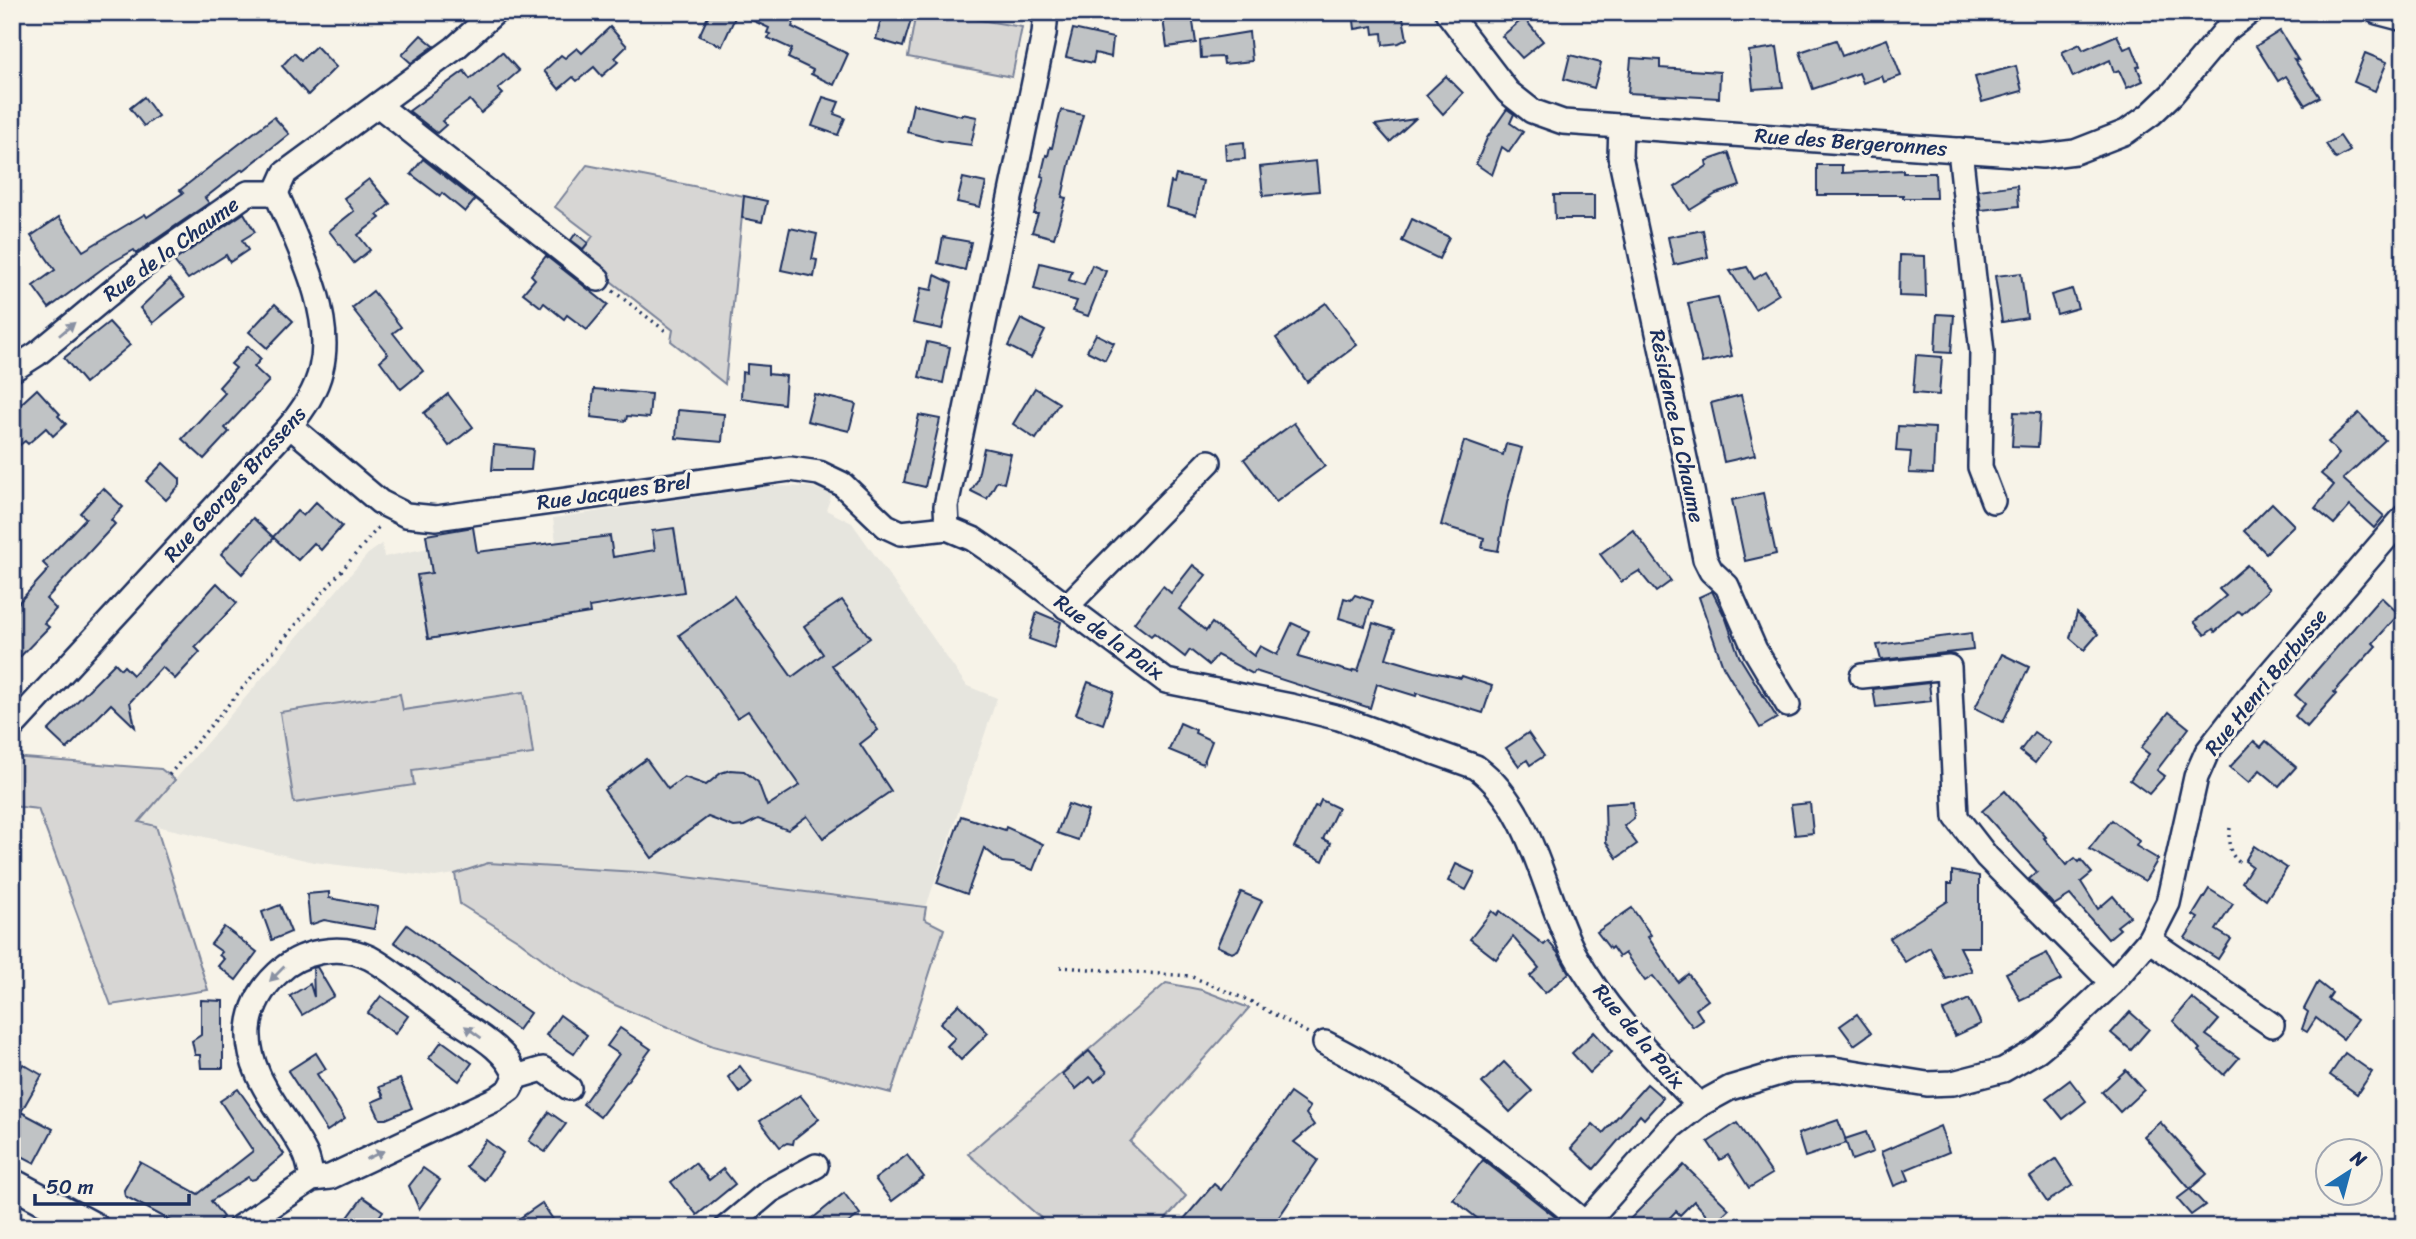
<svg xmlns="http://www.w3.org/2000/svg" width="2416" height="1239" viewBox="0 0 2416 1239" font-family="Sriracha,sans-serif">
<rect width="100%" height="100%" fill="#f7f3e8"/>
<filter id="ink" filterUnits="userSpaceOnUse"><feTurbulence type="fractalNoise" baseFrequency=".0143" numOctaves="2"/><feDisplacementMap in="SourceGraphic" scale="14" xChannelSelector="R" yChannelSelector="G"/><feConvolveMatrix kernelMatrix="1 2 1 2 8 2 1 2 1" color-interpolation-filters="sRGB"/></filter>
<g filter="url(#ink)">
<!-- built -->
<g fill="#e6e5de">
<polygon points="772,486 811,487 832,494 826,510 852,523 967,686 997,698 926,907 654,873 488,863 455,874 435,877 314,862 139,822 368,554 382,544 384,557 428,548 426,535 473,527 478,552 556,542 553,518"/>
<polygon points="12,1210 44,1227 12,1227"/>
</g>
<!-- green -->
<g fill="#d7d6d4" stroke="#798299" stroke-width="2">
<polygon points="916,12 933,12 1022,27 1012,77 908,57"/>
<polygon points="587,165 744,196 725,384 671,341 673,330 579,256 593,236 555,207"/>
<polygon points="524,692 533,754 412,770 414,785 294,803 280,712 400,694 403,710"/>
<polygon points="12,757 161,769 175,780 139,822 156,826 208,990 111,1005 38,809 12,806"/>
<polygon points="488,863 654,873 926,907 924,919 944,929 891,1093 713,1046 615,1005 573,982 519,941 460,904 455,874"/>
<polygon points="1166,983 1202,990 1249,1008 1130,1142 1186,1196 1159,1227 1051,1227 968,1154"/>
</g>
<!-- building -->
<g fill="#c0c3c5" stroke="#1b2f5e" stroke-width="2">
<polygon points="710,12 798,12 792,27 848,54 834,85 811,74 813,70 788,58 792,49 768,38 770,34 767,33 769,28 737,13 722,46 699,36"/>
<polygon points="883,12 912,17 903,47 876,39"/>
<polygon points="1353,12 1402,12 1407,39 1399,43 1383,45 1382,33 1374,34 1373,26 1355,29"/>
<polygon points="1192,15 1196,43 1167,47 1163,19"/>
<polygon points="1524,18 1543,41 1522,58 1502,36"/>
<polygon points="610,27 627,46 615,58 619,61 602,76 594,67 577,81 573,77 559,89 544,71 561,55 565,58 577,48 582,53"/>
<polygon points="1073,29 1113,38 1111,57 1095,53 1093,63 1066,57"/>
<polygon points="2280,31 2298,60 2294,59 2320,97 2305,105 2286,76 2278,81 2256,46"/>
<polygon points="1249,32 1252,61 1224,64 1223,57 1201,58 1200,40"/>
<polygon points="421,35 434,46 411,63 402,55"/>
<polygon points="2117,35 2124,49 2132,46 2140,66 2137,67 2143,81 2127,88 2119,70 2114,72 2110,60 2073,77 2062,52 2080,44 2083,50"/>
<polygon points="1887,39 1901,76 1884,82 1882,76 1863,83 1859,73 1813,89 1800,52 1836,40 1842,56"/>
<polygon points="316,46 336,67 308,95 282,66 294,53 301,60"/>
<polygon points="1777,47 1783,87 1753,89 1749,51"/>
<polygon points="502,52 519,71 498,89 503,94 481,113 470,100 442,121 446,125 437,133 409,111 464,71 470,79"/>
<polygon points="2365,53 2387,62 2375,91 2354,82"/>
<polygon points="1570,55 1601,63 1594,88 1564,79"/>
<polygon points="1631,58 1660,60 1660,68 1720,72 1719,98 1628,93"/>
<polygon points="2016,66 2022,91 1982,102 1975,77"/>
<polygon points="1446,76 1463,93 1443,114 1426,95"/>
<polygon points="144,97 158,116 144,126 130,108"/>
<polygon points="823,97 839,102 834,114 845,118 838,135 812,126"/>
<polygon points="913,104 962,116 962,114 977,117 971,145 941,141 907,132"/>
<polygon points="1507,109 1514,114 1510,123 1523,132 1509,152 1502,147 1492,175 1476,164 1487,138"/>
<polygon points="1061,110 1083,115 1070,161 1062,197 1066,198 1054,238 1032,232 1038,214 1034,214 1044,177 1041,176 1046,155 1048,156 1050,147 1052,148"/>
<polygon points="274,117 289,134 243,171 242,169 205,198 209,203 136,253 134,250 106,266 49,308 33,286 55,270 31,236 59,217 83,251 145,214 147,217 183,193 180,190"/>
<polygon points="1415,119 1390,142 1375,125"/>
<polygon points="2340,136 2350,151 2336,159 2326,144"/>
<polygon points="1244,142 1245,159 1226,160 1225,144"/>
<polygon points="1729,153 1740,186 1716,194 1690,210 1675,187 1707,166 1706,161"/>
<polygon points="423,159 475,200 465,212 442,193 440,196 411,174"/>
<polygon points="1316,161 1319,191 1263,196 1260,167"/>
<polygon points="1817,165 1842,165 1842,173 1903,170 1903,173 1935,173 1936,198 1903,198 1903,195 1817,195"/>
<polygon points="1176,175 1203,181 1196,215 1166,207 1171,182 1174,183"/>
<polygon points="963,178 986,183 980,207 957,202"/>
<polygon points="369,179 390,204 377,215 380,218 358,235 370,250 354,263 329,231 354,211 344,198"/>
<polygon points="2017,185 2019,206 1981,210 1978,190"/>
<polygon points="1554,195 1594,195 1594,219 1555,219"/>
<polygon points="744,196 767,201 762,222 742,218"/>
<polygon points="244,213 255,232 242,240 248,250 230,262 226,255 188,279 174,261"/>
<polygon points="1412,219 1449,237 1439,259 1402,241"/>
<polygon points="790,228 817,234 812,259 817,260 814,277 781,270"/>
<polygon points="1703,230 1708,257 1674,265 1668,237"/>
<polygon points="576,233 588,243 583,249 571,240"/>
<polygon points="943,237 971,242 965,270 938,263"/>
<polygon points="1900,255 1925,256 1926,297 1899,296"/>
<polygon points="546,256 608,305 587,330 567,315 564,319 544,303 541,307 523,293 535,279 531,275"/>
<polygon points="1040,263 1072,271 1069,280 1084,285 1092,265 1106,271 1088,316 1073,311 1077,301 1034,289"/>
<polygon points="1747,267 1754,279 1766,272 1779,294 1755,309 1730,271"/>
<polygon points="2021,273 2027,318 2002,322 1995,276"/>
<polygon points="935,275 952,283 942,329 913,323 921,288 932,290"/>
<polygon points="170,279 185,297 153,323 140,308"/>
<polygon points="2072,289 2078,308 2057,314 2051,295"/>
<polygon points="373,291 401,327 393,333 423,371 401,389 380,361 388,354 352,308"/>
<polygon points="1718,297 1732,356 1702,363 1688,303"/>
<polygon points="1326,303 1357,345 1307,382 1276,338"/>
<polygon points="275,304 293,321 267,348 249,332"/>
<polygon points="1937,314 1954,315 1951,353 1935,352"/>
<polygon points="1021,319 1045,331 1031,358 1008,346"/>
<polygon points="109,322 130,345 85,383 64,358"/>
<polygon points="1096,334 1114,343 1105,360 1087,351"/>
<polygon points="927,342 950,347 943,383 919,377"/>
<polygon points="248,346 261,359 254,367 269,381 225,428 229,432 204,459 182,439 225,393 219,387 236,368 231,364"/>
<polygon points="1916,355 1942,357 1939,395 1913,393"/>
<polygon points="747,364 768,366 768,374 786,376 784,404 741,398 742,372 747,373"/>
<polygon points="1035,388 1059,403 1036,439 1013,424"/>
<polygon points="37,389 60,414 58,416 66,424 53,436 46,428 28,444 25,441 12,451 12,412"/>
<polygon points="594,389 651,394 649,418 627,416 626,421 591,417"/>
<polygon points="448,394 473,427 449,446 424,413"/>
<polygon points="814,394 856,404 849,431 807,421"/>
<polygon points="1741,395 1755,455 1724,462 1711,403"/>
<polygon points="678,410 724,414 722,442 676,438"/>
<polygon points="2014,412 2040,413 2038,447 2012,446"/>
<polygon points="2359,413 2385,440 2343,479 2384,516 2374,528 2350,506 2334,524 2315,508 2334,485 2321,474 2339,454 2328,442"/>
<polygon points="919,415 940,419 925,487 904,482"/>
<polygon points="1294,423 1325,466 1276,502 1244,459"/>
<polygon points="1898,426 1935,428 1933,474 1909,473 1911,452 1896,451"/>
<polygon points="1464,441 1503,455 1506,444 1522,448 1507,503 1498,551 1482,548 1484,538 1441,525"/>
<polygon points="494,445 533,449 531,470 492,470"/>
<polygon points="984,448 1011,454 1004,483 997,481 987,499 971,491 977,481"/>
<polygon points="163,463 180,479 180,485 166,500 146,481"/>
<polygon points="103,488 123,507 111,520 115,524 46,599 56,609 44,623 49,627 12,665 12,610 49,569 43,563 86,518 80,513"/>
<polygon points="1763,493 1776,554 1745,561 1732,500"/>
<polygon points="316,502 342,526 321,550 314,543 298,560 274,538 242,574 221,554 253,518 273,537 297,511 303,516"/>
<polygon points="2272,503 2294,525 2266,553 2244,531"/>
<polygon points="473,527 477,552 610,536 613,557 655,550 652,531 674,528 684,592 589,607 590,613 428,639 417,575 432,573 426,535"/>
<polygon points="1633,530 1671,581 1656,592 1639,571 1621,582 1600,554"/>
<polygon points="1193,565 1206,575 1179,609 1206,631 1212,623 1254,656 1260,646 1277,655 1292,623 1309,631 1298,657 1352,672 1353,670 1358,671 1373,623 1395,630 1386,658 1433,672 1461,678 1462,676 1492,686 1483,713 1417,693 1416,696 1377,684 1370,708 1255,671 1253,674 1217,655 1209,665 1190,650 1185,657 1154,633 1151,636 1134,623 1163,586 1171,593"/>
<polygon points="2247,565 2269,589 2242,614 2239,611 2215,632 2213,629 2205,635 2194,622 2226,596 2219,589"/>
<polygon points="217,583 237,603 195,647 200,652 175,679 162,667 130,702 135,727 111,704 67,749 48,731 115,663 121,669 124,666 133,675"/>
<polygon points="1712,591 1726,619 1739,656 1777,718 1760,728 1723,666 1699,597"/>
<polygon points="1355,595 1373,601 1365,626 1339,618 1344,598 1351,600"/>
<polygon points="734,596 792,677 823,654 804,626 842,600 870,638 832,665 878,730 860,744 891,791 823,838 807,816 788,830 758,819 744,826 734,827 708,817 652,858 604,790 646,759 668,789 684,777 706,785 721,773 730,770 744,771 758,782 767,806 800,785 748,711 737,718 679,635"/>
<polygon points="2381,597 2399,614 2373,643 2376,646 2334,692 2336,694 2307,727 2295,716 2305,704 2295,695"/>
<polygon points="1037,612 1061,622 1054,648 1029,639"/>
<polygon points="2077,613 2098,634 2084,650 2070,638"/>
<polygon points="1971,633 1973,650 1881,660 1877,645"/>
<polygon points="2002,654 2029,667 2003,722 1975,708"/>
<polygon points="1088,682 1114,692 1103,724 1076,714"/>
<polygon points="1929,683 1931,701 1876,707 1873,689"/>
<polygon points="2169,712 2189,728 2157,770 2165,776 2149,794 2130,780 2149,754 2141,748"/>
<polygon points="1180,723 1196,730 1195,733 1212,741 1203,764 1169,750"/>
<polygon points="2034,732 2050,743 2035,763 2020,751"/>
<polygon points="1528,733 1544,756 1530,765 1527,760 1519,766 1506,748"/>
<polygon points="2254,741 2261,747 2266,741 2296,767 2279,786 2260,770 2249,783 2230,767"/>
<polygon points="2005,791 2046,837 2044,838 2066,865 2075,858 2079,862 2081,860 2092,873 2081,882 2098,909 2113,896 2130,916 2117,926 2120,929 2108,939 2070,895 2054,905 2029,879 2037,872 1982,811"/>
<polygon points="1321,800 1338,808 1323,839 1331,843 1323,861 1294,847 1315,806 1318,807"/>
<polygon points="1633,802 1634,818 1624,826 1637,844 1617,858 1606,842 1605,804"/>
<polygon points="1810,803 1813,833 1795,835 1791,805"/>
<polygon points="1068,804 1088,811 1078,840 1057,833"/>
<polygon points="961,816 1005,830 1006,827 1043,844 1033,870 1013,863 1002,862 984,848 967,894 937,883"/>
<polygon points="2112,820 2139,841 2136,846 2158,859 2145,881 2089,849"/>
<polygon points="2254,846 2287,868 2266,900 2242,882 2252,866 2245,861"/>
<polygon points="1456,864 1475,873 1466,890 1448,881"/>
<polygon points="1952,871 1979,876 1979,947 1960,947 1972,971 1946,979 1930,947 1905,962 1890,938 1948,901 1948,884 1952,884"/>
<polygon points="2209,889 2233,904 2216,930 2231,939 2218,959 2185,938 2198,918 2193,915"/>
<polygon points="329,892 329,898 378,907 374,929 324,920 310,925 307,894"/>
<polygon points="1241,892 1262,901 1238,950 1232,953 1217,946"/>
<polygon points="280,905 291,932 272,940 262,912"/>
<polygon points="1632,908 1651,935 1648,937 1678,982 1688,974 1708,1000 1696,1009 1703,1020 1693,1027 1653,976 1645,981 1625,953 1619,957 1612,947 1610,949 1597,932"/>
<polygon points="1492,911 1497,915 1500,911 1544,945 1548,941 1558,953 1569,973 1545,993 1530,976 1539,968 1513,937 1496,959 1470,939"/>
<polygon points="407,925 530,1013 518,1030 394,942"/>
<polygon points="224,927 257,952 236,980 218,966 224,959 219,955 222,952 211,944"/>
<polygon points="2047,953 2061,980 2020,1000 2006,973"/>
<polygon points="317,967 334,996 302,1015 290,996 310,984 314,997 313,968"/>
<polygon points="2318,982 2332,993 2328,999 2357,1020 2343,1039 2316,1018 2307,1032 2302,1029 2308,1012 2304,1009"/>
<polygon points="381,996 408,1016 395,1034 368,1013"/>
<polygon points="2192,998 2219,1020 2206,1035 2239,1058 2224,1075 2198,1051 2200,1049 2173,1021"/>
<polygon points="1969,999 1981,1024 1955,1036 1943,1011"/>
<polygon points="201,1000 223,1001 223,1068 201,1068 200,1055 195,1055 192,1041 201,1035"/>
<polygon points="959,1004 988,1033 961,1060 947,1046 955,1038 940,1023"/>
<polygon points="2130,1012 2149,1029 2131,1050 2111,1033"/>
<polygon points="1857,1014 1871,1033 1854,1045 1840,1026"/>
<polygon points="560,1015 587,1035 574,1054 546,1035"/>
<polygon points="620,1028 651,1049 600,1117 583,1104 619,1054 607,1046"/>
<polygon points="1594,1032 1612,1052 1590,1073 1572,1053"/>
<polygon points="442,1041 472,1063 459,1081 429,1058"/>
<polygon points="1089,1051 1107,1072 1095,1082 1090,1077 1076,1089 1062,1074"/>
<polygon points="316,1053 326,1069 317,1074 345,1119 327,1131 288,1071"/>
<polygon points="2345,1053 2372,1072 2357,1094 2330,1075"/>
<polygon points="1504,1062 1532,1091 1510,1112 1482,1083"/>
<polygon points="23,1064 42,1075 21,1112 53,1129 35,1163 12,1151 12,1082"/>
<polygon points="740,1066 752,1082 740,1093 728,1077"/>
<polygon points="2126,1070 2144,1090 2120,1112 2102,1092"/>
<polygon points="400,1079 412,1108 386,1119 380,1119 372,1102 384,1097 379,1087"/>
<polygon points="2070,1080 2086,1101 2063,1119 2046,1098"/>
<polygon points="1647,1084 1663,1098 1644,1119 1640,1115 1594,1169 1571,1148 1593,1124 1603,1133"/>
<polygon points="238,1089 284,1154 255,1179 251,1180 248,1177 211,1201 223,1217 213,1227 182,1227 125,1196 124,1190 140,1162 198,1194 253,1151 220,1101"/>
<polygon points="1290,1093 1310,1107 1306,1114 1314,1125 1294,1142 1318,1160 1272,1227 1177,1227 1214,1184 1221,1190"/>
<polygon points="800,1095 819,1119 794,1139 793,1144 787,1143 780,1147 760,1121"/>
<polygon points="549,1112 566,1124 545,1152 529,1141"/>
<polygon points="1838,1120 1847,1143 1805,1157 1798,1134"/>
<polygon points="2160,1122 2207,1174 2190,1189 2144,1136"/>
<polygon points="1737,1123 1772,1174 1749,1188 1728,1155 1720,1160 1708,1142"/>
<polygon points="1940,1126 1949,1152 1905,1170 1909,1180 1894,1186 1881,1152"/>
<polygon points="1866,1132 1873,1152 1852,1160 1845,1139"/>
<polygon points="486,1140 503,1153 484,1180 466,1167"/>
<polygon points="907,1155 924,1177 892,1201 875,1179"/>
<polygon points="2056,1159 2073,1185 2047,1202 2030,1177"/>
<polygon points="1483,1160 1559,1220 1554,1227 1488,1227 1453,1199"/>
<polygon points="695,1163 709,1180 723,1169 735,1184 697,1215 671,1182"/>
<polygon points="1684,1165 1729,1209 1714,1223 1694,1201 1680,1215 1676,1211 1661,1227 1622,1227"/>
<polygon points="423,1168 440,1180 419,1209 409,1186"/>
<polygon points="2190,1189 2205,1205 2191,1215 2177,1199"/>
<polygon points="844,1193 860,1214 843,1227 802,1227"/>
<polygon points="363,1197 383,1211 372,1227 341,1227"/>
<polygon points="542,1203 558,1227 507,1227"/>
</g>
<g fill="none" stroke-linecap="round" stroke-linejoin="round">
<!-- minor casing -->
<g stroke="#1b2f5e" stroke-width="28">
<g id="minor">
<path d="M1046 12 1044 34 946 506 947 528 973 539 1014 567 1166 681 1291 706 1339 718 1476 767C1533 808 1543 894 1574 953 1605 1011 1654 1058 1699 1105"/>
<polyline points="1447,12 1508,92 1532,111 1563,122 2042,156 2075,152 2126,132 2151,114 2172,94 2226,30 2250,12"/>
<polyline points="2377,12 2404,19"/>
<polyline points="378,105 598,279"/>
<polyline points="1621,126 1620,156 1692,491 1705,559 1711,571 1727,586 1755,650 1788,705"/>
<polyline points="1960,150 1982,352 1980,467 1993,501"/>
<polyline points="276,193 285,173 455,48 495,12"/>
<polyline points="12,370 37,354 143,266 248,193 276,193"/>
<polyline points="290,426 380,502 406,515 436,518 790,469 819,473 842,484 886,526 901,533 947,528"/>
<polyline points="1066,607 1209,462"/>
<polyline points="1862,676 1949,667 1956,817 1987,857 2112,983"/>
<path d="M12 727 290 426C304 408 316 391 321 369 335 314 297 243 276 193"/>
<polyline points="2149,940 2272,1025"/>
<path d="M1325 1043C1421 1091 1503 1155 1585 1223"/>
<polyline points="516,1077 543,1069 569,1088"/>
<path d="M240 1227 312 1179 330 1177 496 1099 510 1089 516 1077C507 1048 471 1031 447 1014 424 997 394 971 370 958 340 943 300 951 277 974 261 989 251 1007 249 1029 246 1077 285 1113 305 1153 309 1161 310 1170 312 1179"/>
<polyline points="727,1227 770,1191 816,1166"/>
<polyline points="1582,1227 1671,1127 1699,1105 1730,1088 1790,1070 1834,1069 1927,1084 1953,1083 2003,1070 2038,1050 2062,1030 2112,983 2149,940 2168,903 2196,777 2207,752 2248,699 2404,517"/>
</g>
</g>
<!-- major casing -->
<g stroke="#1b2f5e" stroke-width="33">
<polyline id="major" points="12,1183 94,1227"/>
</g>
<!-- path -->
<g stroke="#1b2f5e" stroke-width="3.5" stroke-dasharray="2 5" stroke-linecap="butt">
<polyline points="613,291 667,332"/>
<polyline points="169,775 381,524"/>
<path d="M2230 828C2228 841 2228 853 2239 862"/>
<polyline points="1060,967 1190,976 1250,1001 1308,1033"/>
</g>
<!-- minor -->
<use href="#minor" stroke="#f7f3e8" stroke-width="23"/>
<!-- major -->
<use href="#major" stroke="#f7f3e8" stroke-width="28"/>
</g>
<!-- one-way arrows -->
<defs><path id="oneway-solid" d="M-6-.8H1V-3.2L6.5 0L1 3.2V.8H-6Z" transform="scale(1.75)"/></defs>
<g fill="#8991a3">
<use href="#oneway-solid" transform="translate(67 329) rotate(-40)"/>
<use href="#oneway-solid" transform="translate(277 974) rotate(135)"/>
<use href="#oneway-solid" transform="translate(473 1032) rotate(-144)"/>
<use href="#oneway-solid" transform="translate(375 1155) rotate(-25)"/>
</g>
</g>
<g text-anchor="middle" stroke-width="6" stroke-linejoin="round" paint-order="stroke">
<!-- street labels -->
<g font-size="21" fill="#1b2f5e" stroke="#f7f3e8">
<text transform="translate(1851 142) rotate(4)" y="7">Rue des Bergeronnes</text>
<text transform="translate(171 249) rotate(-36)" y="7">Rue de la Chaume</text>
<text transform="translate(1677 426) rotate(78)" y="7">Résidence La Chaume</text>
<text transform="translate(235 484) rotate(-48)" y="7">Rue Georges Brassens</text>
<text transform="translate(614 492) rotate(-8)" y="7">Rue Jacques Brel</text>
<text transform="translate(1109 637) rotate(36)" y="7">Rue de la Paix</text>
<text transform="translate(2266 682) rotate(-51)" y="7">Rue Henri Barbusse</text>
<text transform="translate(1639 1036) rotate(50)" y="7">Rue de la Paix</text>
</g>
</g>
<!-- margin -->
<rect width="2416" height="1239" fill="none" stroke="#f7f3e8" stroke-width="42"/>
<rect x="21" y="21" width="2374" height="1197" fill="none" stroke="#1b2f5e" stroke-width="2.5" filter="url(#ink)"/>
<!-- north arrow -->
<g transform="translate(2349 1172) rotate(36)"><circle r="33" fill="#f7f3e8" stroke="#9fa5b1" stroke-width="2"/>
<path d="M0-5L12 26L0 18L-12 26Z" fill="#1f6fb2"/>
<text y="-10" font-size="19" font-weight="bold" text-anchor="middle" fill="#1b2f5e">N</text>
</g>
<!-- scale -->
<path d="M35 1194v10h154v-10" fill="none" stroke="#1b2f5e" stroke-width="3.5"/>
<text x="46" y="1194" font-size="21" fill="#1b2f5e" stroke="#f7f3e8" stroke-width="5" paint-order="stroke">50 m</text>
</svg>
